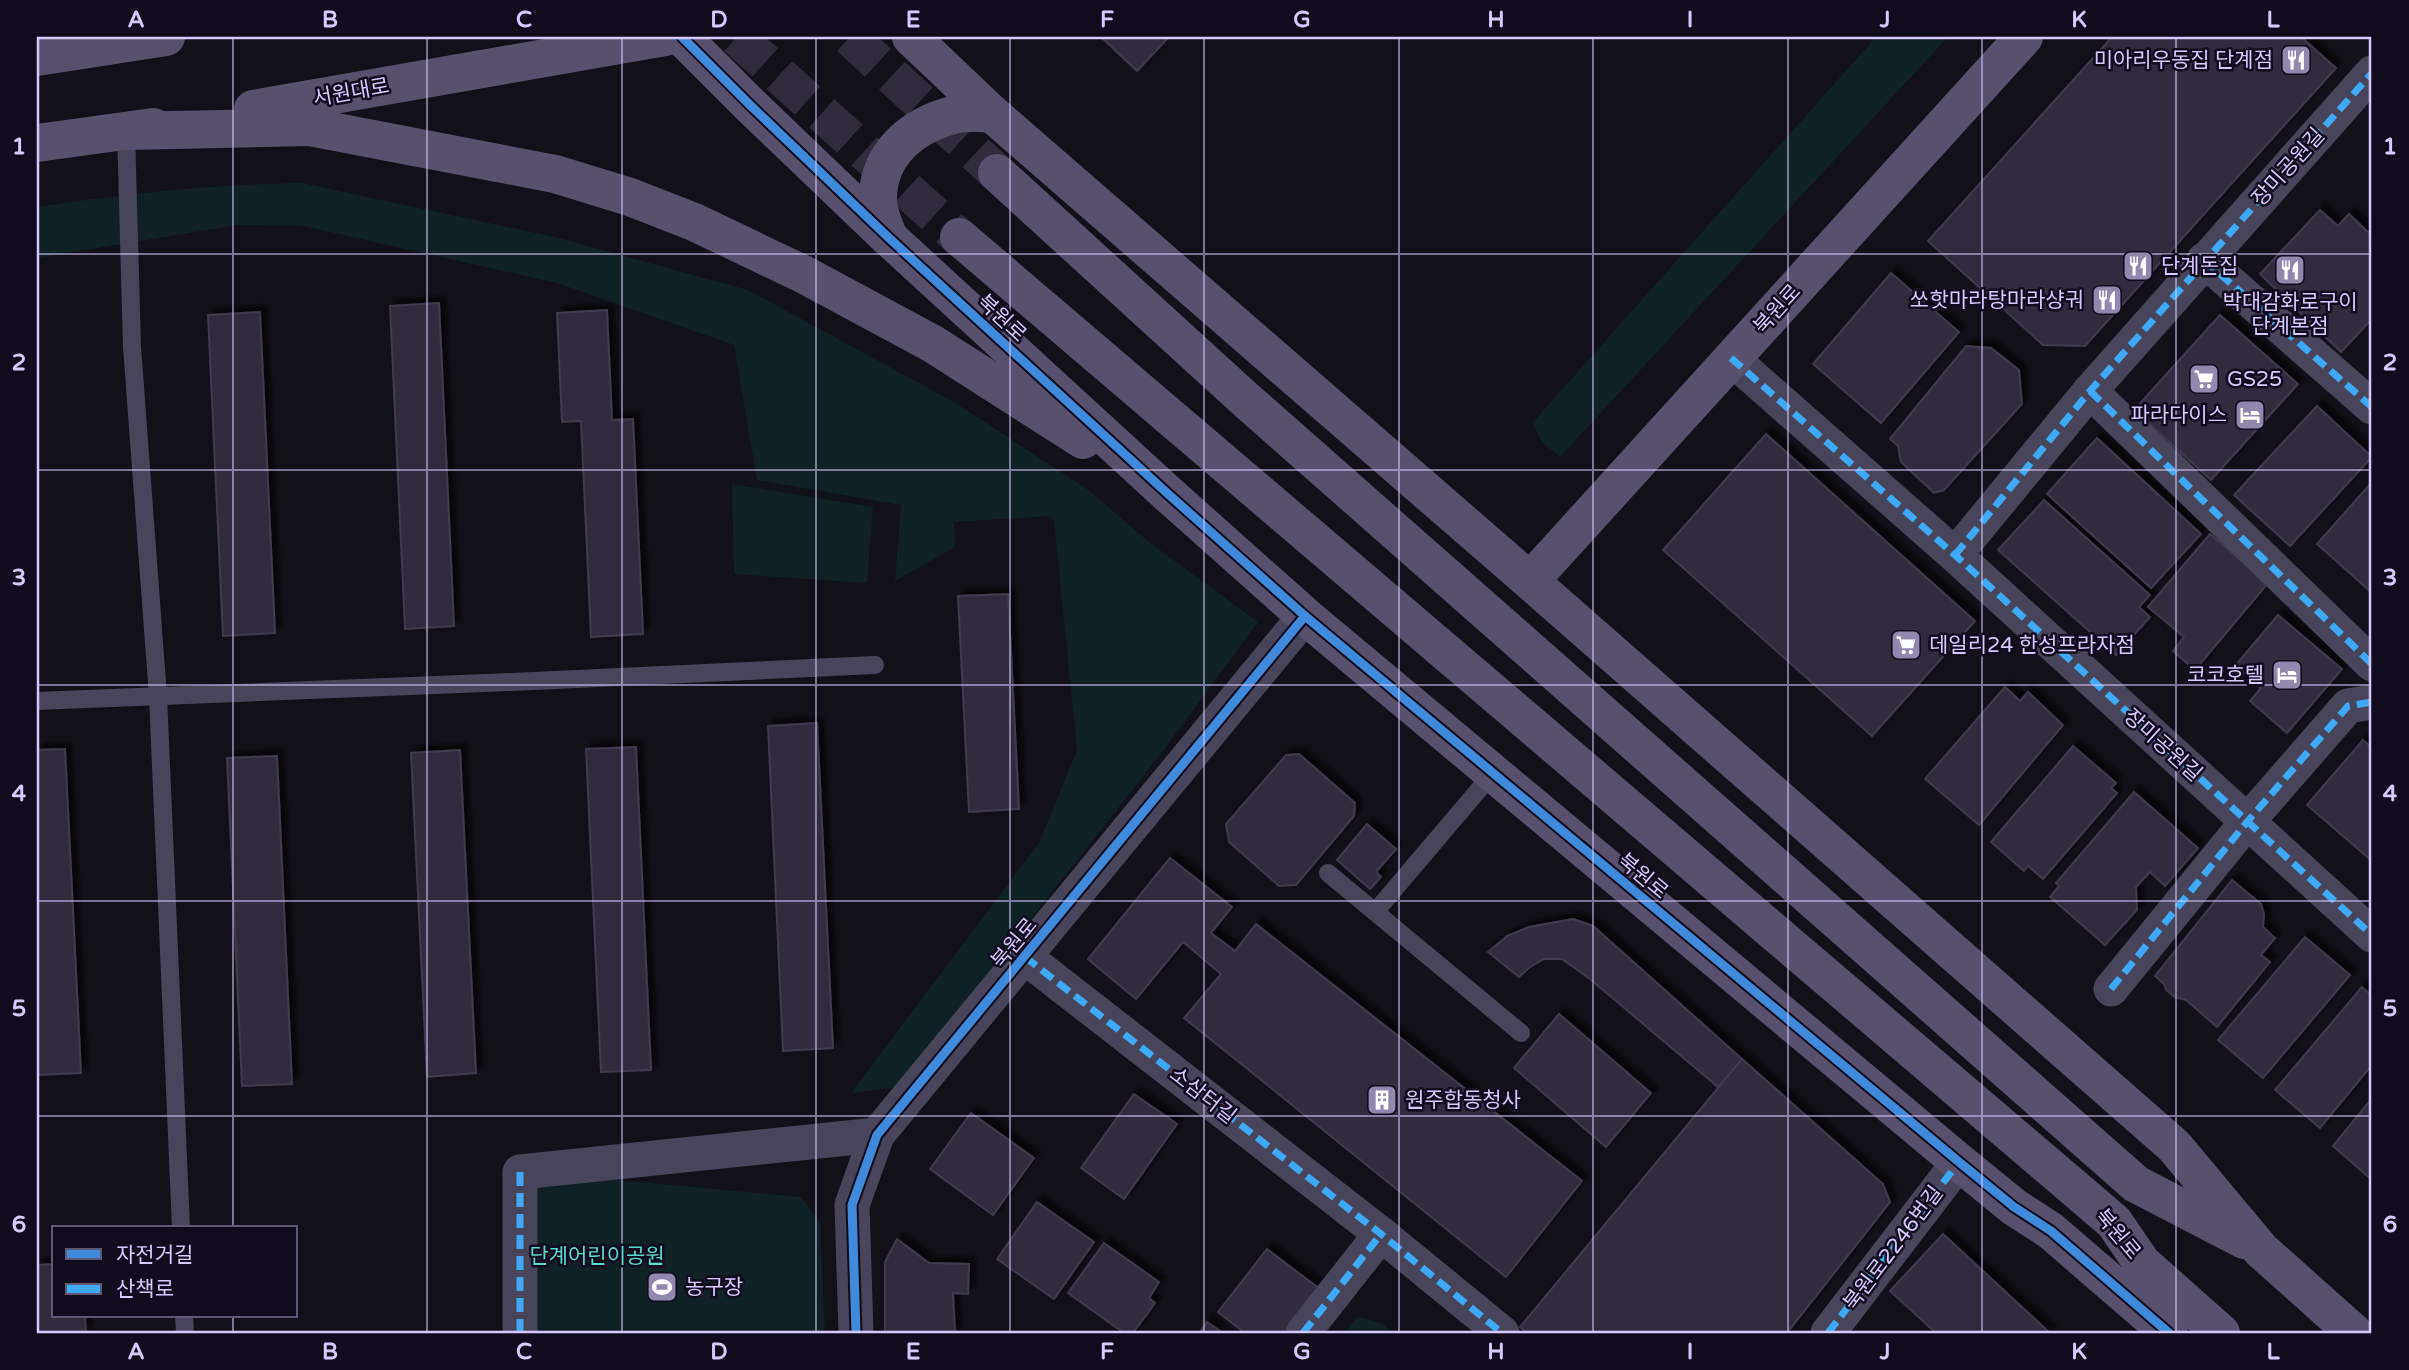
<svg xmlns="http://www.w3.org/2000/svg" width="2409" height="1370" viewBox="0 0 2409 1370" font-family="'Varela Round','Noto Sans KR',sans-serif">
<defs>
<filter id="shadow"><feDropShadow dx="6" dy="-6" stdDeviation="2" flood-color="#0009"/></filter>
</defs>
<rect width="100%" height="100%" fill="#121019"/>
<!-- green -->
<g fill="#0f2124">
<polygon points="1876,37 1948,37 1560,457 1542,442 1532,423"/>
<path d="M302 183 559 238 748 290 954 402 1087 489 1149 542 1258 622 1163 751 899 1087 851 1093 1039 843 1077 750 1054 522 1050 516 954 522 955 547 895 581 901 505 757 480 734 345 557 283 303 226 237 225 37 258V207C124 194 213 184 302 183Z"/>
<polygon points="732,484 873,507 867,583 734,574"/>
<polygon points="519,1171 801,1197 820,1222 825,1333 519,1333"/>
<polygon points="1358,1316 1382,1324 1394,1333 1344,1333"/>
</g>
<!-- building -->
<g fill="#312c3c" stroke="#403a4e" stroke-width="2" filter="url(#shadow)">
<polygon points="1101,37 1169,37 1137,71"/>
<polygon points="2112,37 2301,37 2336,68 2085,346 2043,345 1928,241"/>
<polygon points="2320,210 2338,226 2349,214 2372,236 2372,319 2341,352 2260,274"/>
<polygon points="1891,273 1959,332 1881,423 1813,364"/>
<polygon points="439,303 454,626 405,629 390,306"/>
<polygon points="607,310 612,420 633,419 643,634 591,637 581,421 562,422 557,313"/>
<polygon points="260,312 275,633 223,636 208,315"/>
<polygon points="2220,315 2298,384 2211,480 2134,410"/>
<polygon points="1966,346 1991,348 2019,370 2022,404 1944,490 1934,493 1901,462 1898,446 1890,439"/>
<polygon points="2317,406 2372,457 2290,546 2234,495"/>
<polygon points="1766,434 1975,621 1872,736 1663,550"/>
<polygon points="2097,438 2201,534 2151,588 2047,494"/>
<polygon points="2372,482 2372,593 2317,544"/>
<polygon points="2044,500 2150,595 2139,607 2150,617 2116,655 1998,550"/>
<polygon points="2210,534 2268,583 2195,670 2173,651 2184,637 2148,607"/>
<polygon points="1008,594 1019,809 969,812 958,596"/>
<polygon points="2278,615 2342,669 2287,733 2250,701 2261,688 2235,666"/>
<polygon points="2005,687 2020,701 2028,692 2063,725 1979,825 1925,779"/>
<polygon points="817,723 833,1048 783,1051 768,726"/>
<polygon points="2363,740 2372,748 2372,861 2307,805"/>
<polygon points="2073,746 2116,783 2111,788 2117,793 2043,879 2028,866 2024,871 1991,842"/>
<polygon points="636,747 651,1070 601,1072 586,749"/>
<polygon points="65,749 81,1073 37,1075 37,750"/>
<polygon points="460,750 476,1073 427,1077 411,753"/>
<polygon points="1299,754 1355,803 1354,816 1296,885 1279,886 1229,842 1226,824 1286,755"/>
<polygon points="277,756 292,1084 242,1086 227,758"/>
<polygon points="2134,792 2198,848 2165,886 2150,872 2136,887 2137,910 2105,945 2050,897 2059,886 2056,883"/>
<polygon points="1367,824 1396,849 1376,872 1381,877 1370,889 1337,860"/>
<polygon points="1170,858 1232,907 1211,933 1235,951 1256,924 1582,1181 1506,1277 1184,1018 1221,974 1183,942 1136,999 1088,959"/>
<polygon points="2232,880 2261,904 2264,914 2263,927 2275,938 2261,955 2270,962 2217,1027 2186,1000 2175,997 2166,990 2164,984 2155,976"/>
<polygon points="1573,919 1593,926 1742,1059 1718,1087 1590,979 1562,959 1544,959 1530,967 1519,977 1488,952 1507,936 1529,927"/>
<polygon points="2305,937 2350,975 2263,1078 2218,1040"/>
<polygon points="2362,987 2372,996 2372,1065 2320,1128 2275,1090"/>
<polygon points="1559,1014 1651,1093 1606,1147 1514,1068"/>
<polygon points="1742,1059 1883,1184 1890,1202 1787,1333 1528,1333 1520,1327"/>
<polygon points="1134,1094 1177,1124 1124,1199 1081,1168"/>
<polygon points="2372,1098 2372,1180 2333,1146"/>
<polygon points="971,1113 1034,1158 993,1215 930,1169"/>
<polygon points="1037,1202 1094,1242 1054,1299 997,1259"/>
<polygon points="1943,1234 2050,1333 1936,1333 1890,1291"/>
<polygon points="897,1239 929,1263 969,1264 968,1294 953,1293 955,1333 885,1333 885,1262"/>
<polygon points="1104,1243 1159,1282 1149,1298 1155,1303 1133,1333 1124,1333 1068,1293"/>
<polygon points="1267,1249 1321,1290 1288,1333 1245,1333 1218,1312"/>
<polygon points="54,1264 54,1316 85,1316 86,1333 37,1333 37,1265"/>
<polygon points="1207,1322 1223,1333 1199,1333"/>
</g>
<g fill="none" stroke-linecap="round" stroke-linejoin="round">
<!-- secondary-tunnel -->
<g stroke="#302c3b" stroke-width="38" stroke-dasharray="38 19" stroke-linecap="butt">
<polyline points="737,37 959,237"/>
<polyline points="850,37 997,173"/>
</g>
<!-- lane -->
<g stroke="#48455a" stroke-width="18">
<polyline points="126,131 132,347 158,696 181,1228"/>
<polyline points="37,701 512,682 875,665"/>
<polyline points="1328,873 1521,1033"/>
<polyline points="1375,912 1493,773"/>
<polyline points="184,1316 185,1333"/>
</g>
<!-- street -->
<g stroke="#48455a" stroke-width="35">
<polyline points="2204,260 2372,407"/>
<polyline points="1731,358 1955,555 2372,935"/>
<polyline points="2090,391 2372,664"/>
<polyline points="1955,555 2090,391 2372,73"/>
<polyline points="1025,957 1381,1234 1502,1333"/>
<polyline points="2111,989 2247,822 2348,706 2372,702"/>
<polyline points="520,1333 520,1172 877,1135"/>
<polyline points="856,1333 852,1205 877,1135 1305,616"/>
<polyline points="1303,1333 1381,1234"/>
<polyline points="1828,1333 1959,1162"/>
</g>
<!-- secondary -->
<g stroke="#57516d" stroke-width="38">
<polyline points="682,37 749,104 889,238 1167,493 1305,616 1959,1162 2014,1207 2051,1231 2169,1333"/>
<polyline points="911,37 991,113 1530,581 2174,1146 2261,1250 2354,1333"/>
<polyline points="37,57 166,37"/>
<polyline points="253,109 665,37"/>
<polyline points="126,131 310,127 555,174 630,197 694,222 803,274 933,344 1083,440"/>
<polyline points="37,143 153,127"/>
<polyline points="997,173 1246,400 2136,1184 2244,1240"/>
<polyline points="959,237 2114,1222 2142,1263 2221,1333"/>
<path d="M889 238C885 227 878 213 878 201 877 155 911 126 953 115 965 111 979 114 991 113"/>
<polyline points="1530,581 2024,37"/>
</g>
<!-- quiet -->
<g stroke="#3fa9f5" stroke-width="7" stroke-dasharray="14 7" stroke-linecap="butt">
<polyline points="2204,260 2372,407"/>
<polyline points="1731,358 1955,555 2372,935"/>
<polyline points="2090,391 2372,664"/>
<polyline points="1955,555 2090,391 2372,73"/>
<polyline points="1025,957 1381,1234 1502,1333"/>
<polyline points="2111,989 2247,822 2348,706 2372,702"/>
<polyline points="520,1172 520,1333"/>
<polyline points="1303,1333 1381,1234"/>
<polyline points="1828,1333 1959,1162"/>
</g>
<!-- cycleway casing -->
<g stroke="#110c1d" stroke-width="13">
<g id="cycleway">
<polyline points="682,37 749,104 889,238 1167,493 1305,616 1959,1162 2014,1207 2051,1231 2169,1333"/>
<polyline points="856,1333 852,1205 877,1135 1305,616"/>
</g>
</g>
<!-- cycleway -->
<use href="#cycleway" stroke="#408adc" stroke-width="9"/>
</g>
<!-- grid -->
<path fill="none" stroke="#d7c9fe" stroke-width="2" stroke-opacity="0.55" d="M233 37V1228M427 37V1333M622 37V1333M816 37V1333M1010 37V1333M1204 37V1333M1399 37V1333M1593 37V1333M1788 37V1333M1982 37V1333M2176 37V1333M37 254H2372M37 470H2372M37 685H2372M37 901H2372M37 1116H2372M233 1316V1333"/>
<!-- icons -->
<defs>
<g id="restaurant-square" transform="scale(1.575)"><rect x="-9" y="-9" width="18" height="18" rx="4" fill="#9288ae" stroke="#110c1d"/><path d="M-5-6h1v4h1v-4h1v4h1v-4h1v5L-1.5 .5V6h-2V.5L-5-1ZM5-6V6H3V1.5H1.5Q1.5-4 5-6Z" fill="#fff"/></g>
<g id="supermarket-square" transform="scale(1.575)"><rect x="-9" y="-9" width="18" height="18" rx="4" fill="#9288ae" stroke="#110c1d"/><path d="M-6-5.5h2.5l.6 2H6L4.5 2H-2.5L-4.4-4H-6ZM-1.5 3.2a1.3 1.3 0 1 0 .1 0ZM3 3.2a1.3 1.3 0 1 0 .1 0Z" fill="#fff"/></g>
<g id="hotel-square" transform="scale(1.575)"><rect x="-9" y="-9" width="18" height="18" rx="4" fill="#9288ae" stroke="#110c1d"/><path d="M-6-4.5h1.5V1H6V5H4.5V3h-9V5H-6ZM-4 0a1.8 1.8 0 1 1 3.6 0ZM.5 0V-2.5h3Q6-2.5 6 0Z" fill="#fff"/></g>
<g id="building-square" transform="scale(1.575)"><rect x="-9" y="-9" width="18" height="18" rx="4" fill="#9288ae" stroke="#110c1d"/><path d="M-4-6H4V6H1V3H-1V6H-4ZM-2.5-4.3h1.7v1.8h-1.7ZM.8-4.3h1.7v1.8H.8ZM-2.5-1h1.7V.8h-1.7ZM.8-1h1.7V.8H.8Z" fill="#fff"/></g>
<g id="stadium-square" transform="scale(1.575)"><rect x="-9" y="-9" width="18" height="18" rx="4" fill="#9288ae" stroke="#110c1d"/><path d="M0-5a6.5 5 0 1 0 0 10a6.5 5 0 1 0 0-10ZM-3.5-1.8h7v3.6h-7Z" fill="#fff"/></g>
</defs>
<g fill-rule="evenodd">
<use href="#restaurant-square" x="2296" y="60"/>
<use href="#restaurant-square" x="2138" y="266"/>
<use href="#restaurant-square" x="2290" y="270"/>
<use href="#restaurant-square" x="2107" y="300"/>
<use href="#supermarket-square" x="2204" y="379"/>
<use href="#hotel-square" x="2250" y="415"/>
<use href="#supermarket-square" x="1906" y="645"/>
<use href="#hotel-square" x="2287" y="675"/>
<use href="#building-square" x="1382" y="1100"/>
<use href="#stadium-square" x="662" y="1287"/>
</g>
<g text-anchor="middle" stroke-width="5" stroke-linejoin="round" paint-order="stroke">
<!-- poi labels -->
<g font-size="21" fill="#d7c9fe" stroke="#110c1d" text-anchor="start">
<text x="2273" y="67" text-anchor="end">미아리우동집 단계점</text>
<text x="2161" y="273">단계돈집</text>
<text x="2084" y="307" text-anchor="end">쏘핫마라탕마라샹궈</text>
<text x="2290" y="309" text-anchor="middle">박대감화로구이<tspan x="2290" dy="24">단계본점</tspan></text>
<text x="2227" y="386">GS25</text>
<text x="2227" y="422" text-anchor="end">파라다이스</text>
<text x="1929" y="652">데일리24 한성프라자점</text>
<text x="2264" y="682" text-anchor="end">코코호텔</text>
<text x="1405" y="1107">원주합동청사</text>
<text x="685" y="1294">농구장</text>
</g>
<!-- street labels -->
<g font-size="21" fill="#d7c9fe" stroke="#110c1d">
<text transform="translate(351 92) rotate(-10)" y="7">서원대로</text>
<text transform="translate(2288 167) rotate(-48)" y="7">장미공원길</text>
<text transform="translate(1777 309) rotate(-48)" y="7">북원로</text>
<text transform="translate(1002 318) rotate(43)" y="7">북원로</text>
<text transform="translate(2163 745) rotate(42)" y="7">장미공원길</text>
<text transform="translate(1643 876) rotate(40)" y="7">북원로</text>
<text transform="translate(1014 943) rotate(-50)" y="7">북원로</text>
<text transform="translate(1203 1095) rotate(38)" y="7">소삼터길</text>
<text transform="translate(2118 1234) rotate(50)" y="7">북원로</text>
<text transform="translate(1893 1248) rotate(-53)" y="7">북원로2246번길</text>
</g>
<!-- park labels -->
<g font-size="21" fill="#58dbcf" stroke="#110c1d">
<text x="597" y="1263">단계어린이공원</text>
</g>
</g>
<!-- border -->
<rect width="2409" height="1370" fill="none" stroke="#110c1d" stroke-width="77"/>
<!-- legend -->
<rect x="52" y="1226" width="245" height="91" fill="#110c1d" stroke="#605877" stroke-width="2"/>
<rect x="66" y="1249" width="35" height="10" fill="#408adc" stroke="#605877" stroke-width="2"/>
<text x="116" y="1262" font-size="21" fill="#d7c9fe">자전거길</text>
<rect x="66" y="1284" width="35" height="10" fill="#3fa9f5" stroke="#605877" stroke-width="2"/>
<text x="116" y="1296" font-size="21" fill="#d7c9fe">산책로</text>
<rect x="38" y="38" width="2332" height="1294" fill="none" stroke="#d7c9fe" stroke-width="2.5"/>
<g font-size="23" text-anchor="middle" font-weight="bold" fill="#d7c9fe">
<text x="136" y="27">A</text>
<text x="330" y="27">B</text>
<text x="524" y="27">C</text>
<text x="719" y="27">D</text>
<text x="913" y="27">E</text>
<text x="1107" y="27">F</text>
<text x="1302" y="27">G</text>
<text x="1496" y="27">H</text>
<text x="1690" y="27">I</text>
<text x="1885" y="27">J</text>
<text x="2079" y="27">K</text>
<text x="2273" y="27">L</text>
<text x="19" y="154">1</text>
<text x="2390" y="154">1</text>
<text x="19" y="370">2</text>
<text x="2390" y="370">2</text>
<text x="19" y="585">3</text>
<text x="2390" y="585">3</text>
<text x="19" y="801">4</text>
<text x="2390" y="801">4</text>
<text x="19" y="1016">5</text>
<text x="2390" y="1016">5</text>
<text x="19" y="1232">6</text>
<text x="2390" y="1232">6</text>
<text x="136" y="1359">A</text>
<text x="330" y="1359">B</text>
<text x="524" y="1359">C</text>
<text x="719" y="1359">D</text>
<text x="913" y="1359">E</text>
<text x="1107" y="1359">F</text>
<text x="1302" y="1359">G</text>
<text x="1496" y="1359">H</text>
<text x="1690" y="1359">I</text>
<text x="1885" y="1359">J</text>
<text x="2079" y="1359">K</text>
<text x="2273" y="1359">L</text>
</g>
</svg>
